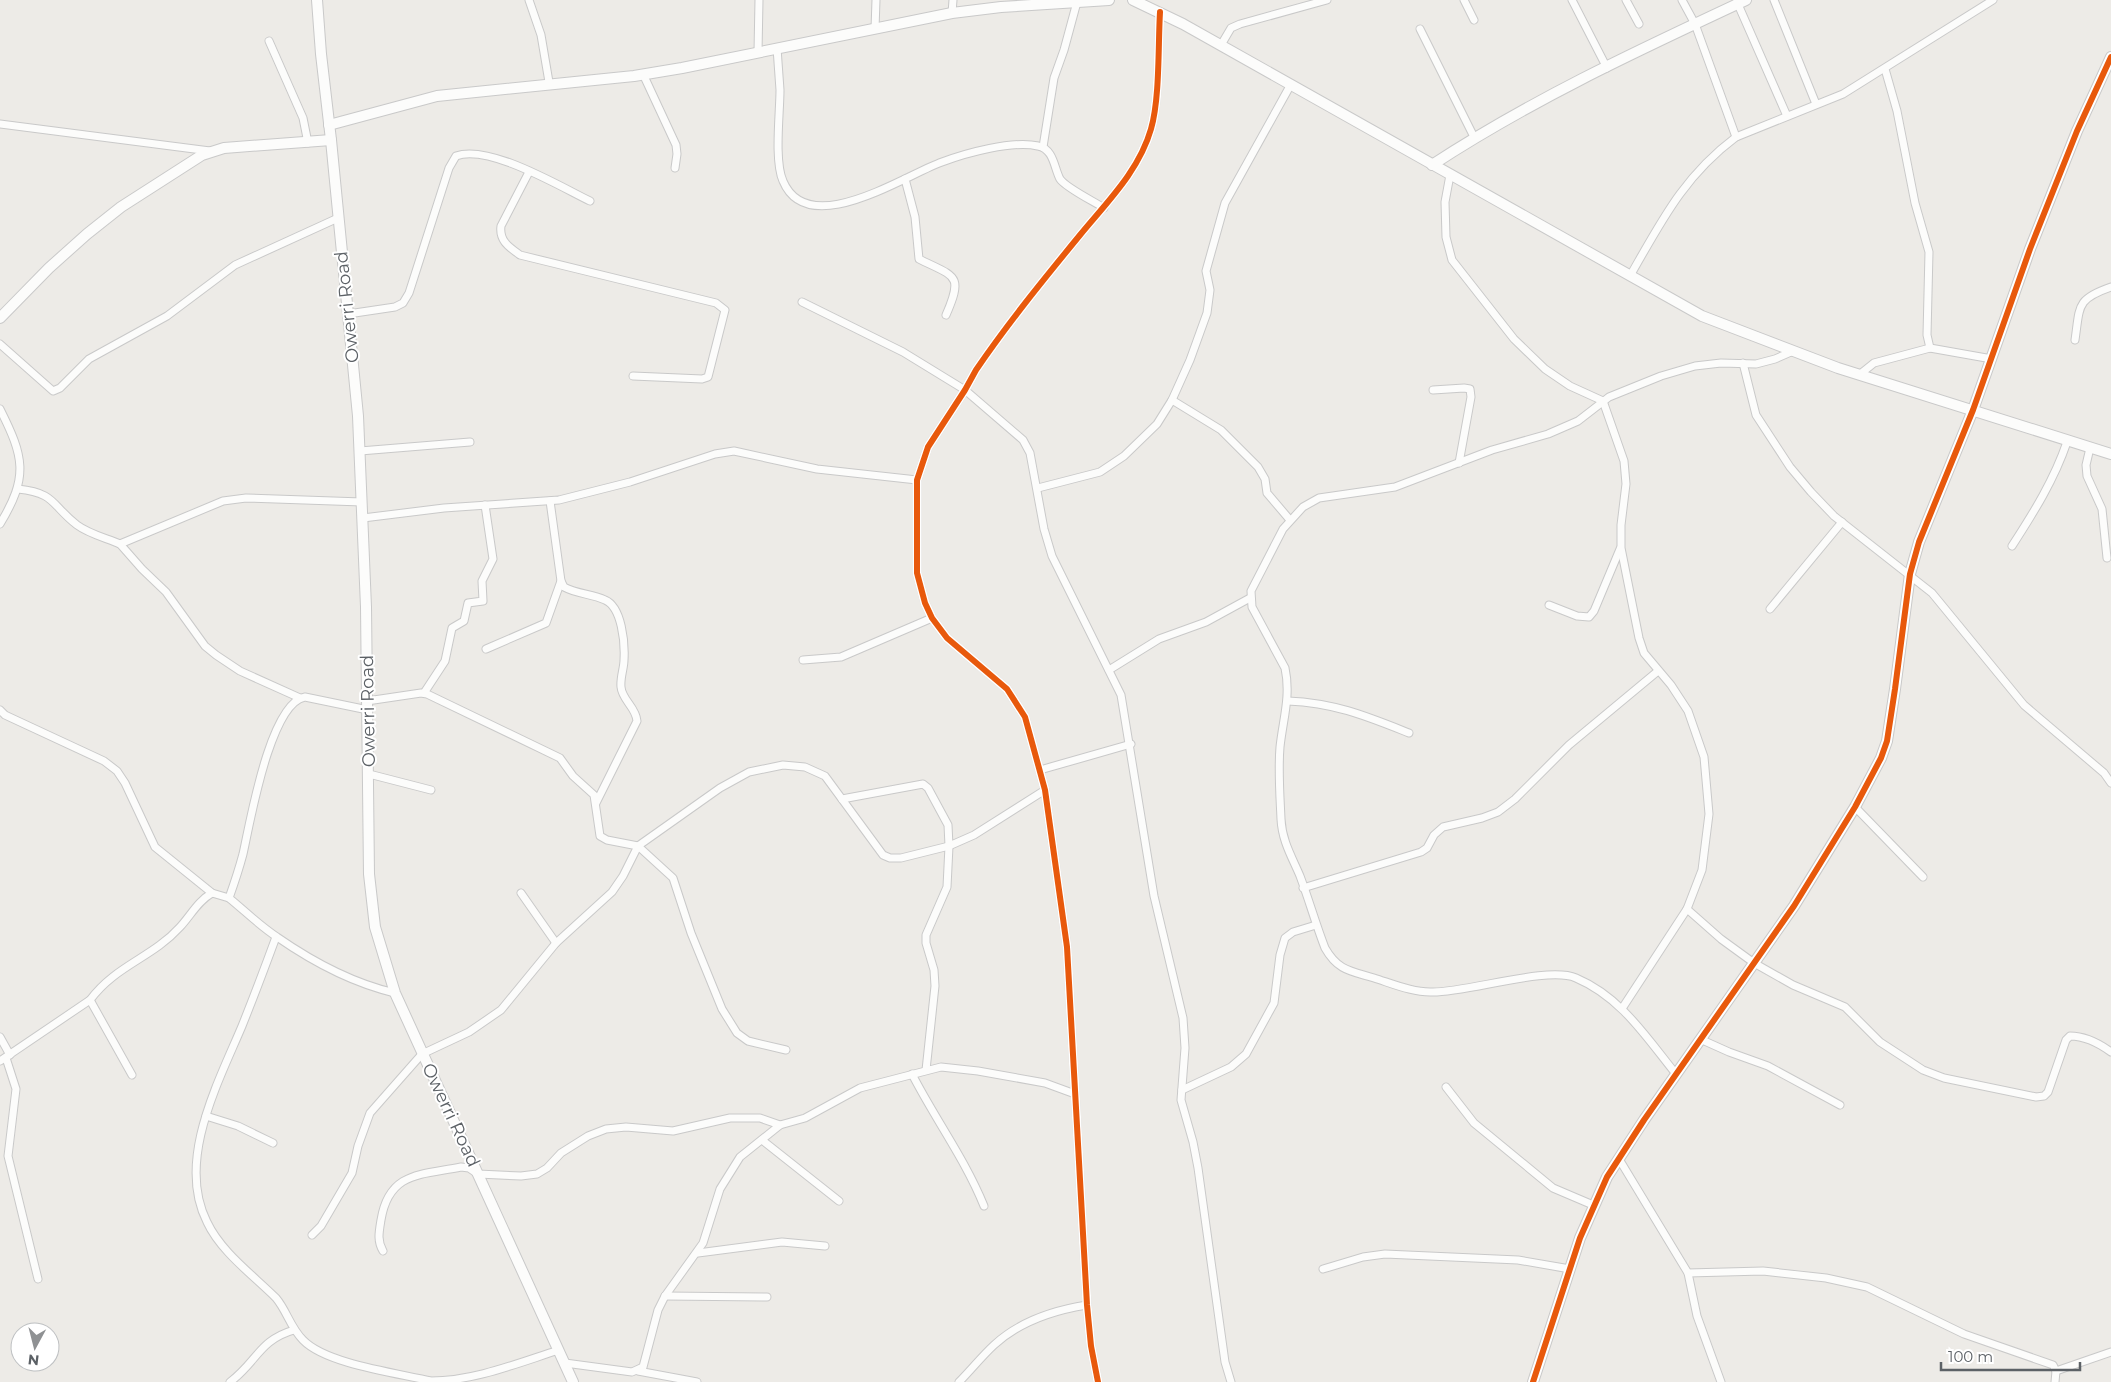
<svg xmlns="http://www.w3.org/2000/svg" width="2111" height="1382" viewBox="0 0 2111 1382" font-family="Montserrat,sans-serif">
<rect width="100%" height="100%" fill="#edebe7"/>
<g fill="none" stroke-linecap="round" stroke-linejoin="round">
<!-- street casing -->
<g stroke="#c9c9c9" stroke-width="9">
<g id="street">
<polyline points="529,0 541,35 549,82"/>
<polyline points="1464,0 1474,20"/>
<polyline points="1572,0 1607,68"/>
<polyline points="1626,0 1639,24"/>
<polyline points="1682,0 1695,24 1736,137"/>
<polyline points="1774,0 1816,104"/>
<polyline points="1737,2 1787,116"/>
<polyline points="952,13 953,0"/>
<polyline points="875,29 876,0"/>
<polyline points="1420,29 1474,137"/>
<polyline points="269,41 303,118 308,143"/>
<polyline points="1221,45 1231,28 1240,24 1327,0"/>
<path d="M777 48C778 62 779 76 780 90 780 113 774 161 783 181 808 241 905 175 942 162 966 153 1013 140 1038 146 1054 149 1054 168 1060 179 1066 188 1095 202 1104 208"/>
<polyline points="758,52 759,0"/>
<polyline points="1885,69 1897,111 1915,203 1929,252 1927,335 1930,348"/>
<polyline points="643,74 676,145 677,154 675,168"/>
<polyline points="0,124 210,151"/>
<polyline points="1043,147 1054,78 1064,50 1077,2"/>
<path d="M529 172 501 226C499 241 509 247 520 255L716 303 725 310 708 377 702 379 633 376"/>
<polyline points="1450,175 1445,202 1446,237 1452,260 1514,339 1545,369 1570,386 1603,401 1624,461 1626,484 1621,525 1621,548 1639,638 1644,653 1671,685 1688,711 1704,757 1709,814 1702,870 1687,909 1623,1007"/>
<path d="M905 179 915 217 919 259C955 277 964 274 946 315"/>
<path d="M1630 276C1662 220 1684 176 1736 137L1843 94 1993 0"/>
<polyline points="802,302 903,352 965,390 1023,440 1030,453 1044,529 1052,556 1121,695 1154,896 1183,1018 1185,1048 1181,1100 1193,1142 1198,1168 1225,1362 1231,1382"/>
<path d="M348 314 395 307 403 303 409 293 449 168 456 156C489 144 559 186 590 201"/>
<path d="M2075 340C2080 306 2076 299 2111 287"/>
<polyline points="0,344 53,391 60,388 89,359 167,316 235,265 338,218"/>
<polyline points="1743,363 1756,415 1790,467 1811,492 1834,516 1932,593 2024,705 2104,773 2111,783"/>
<polyline points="1859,375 1874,363 1930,348 1992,359"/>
<polyline points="1433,390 1464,388 1470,389 1471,397 1459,463"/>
<polyline points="1172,400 1221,430 1258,467 1265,479 1267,493 1290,520"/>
<path d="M0 409C24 457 29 476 0 524"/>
<polyline points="2090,448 2086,465 2087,476 2102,509 2107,558"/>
<polyline points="360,451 470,442"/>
<polyline points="1038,488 1100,472 1124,456 1157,424 1172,400 1190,360 1207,313 1210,290 1206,271 1225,203 1290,86"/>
<path d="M18 489C56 493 51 505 77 525 89 534 106 538 120 544L223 501 246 498 362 502"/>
<path d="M550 501 561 581 564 587C577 594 592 594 605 600 622 607 625 643 624 660 624 668 620 678 621 687 622 700 636 707 637 721L596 803"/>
<polyline points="363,518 444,508 559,500 630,482 715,454 734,451 817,469 917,480"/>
<polyline points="120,544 142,569 166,592 205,646 216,655 240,671 300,698"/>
<path d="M2012 546C2034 512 2054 480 2067 442"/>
<polyline points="1549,605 1577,616 1589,617 1594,611 1620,549"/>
<polyline points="1770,609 1842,522"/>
<polyline points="486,649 546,623 561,581"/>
<polyline points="803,660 841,657 932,618"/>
<polyline points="1109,670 1159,639 1206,622 1250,598"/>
<polyline points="424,693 445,661 452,628 464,621 468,603 483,601 482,581 493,559 485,505"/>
<polyline points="367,701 421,693 427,694 560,758 573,776 594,795 600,836 607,840 638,846 673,878 691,933 722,1009 737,1033 748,1041 786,1050"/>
<path d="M1288 701C1335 703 1366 716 1409 733"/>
<polyline points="0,710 5,715 104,761 117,771 125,783 155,847 212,893"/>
<path d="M368 710 305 697C270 703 250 823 243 854 239 869 234 884 229 898 245 911 260 926 277 937 313 962 352 983 395 993"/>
<polyline points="1040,770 1131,744"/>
<polyline points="369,774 431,790"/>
<polyline points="842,799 923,784 928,788 948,825 949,846 947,887 926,935 926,943 934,970 935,986 926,1070"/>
<polyline points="1855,807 1923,877"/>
<polyline points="1303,888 1421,852 1427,848 1434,835 1443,827 1482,818 1498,812 1515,799 1569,745 1658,671"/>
<polyline points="521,893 556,943"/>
<path d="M1687 909 1721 939 1754 963 1793 985 1845 1007 1880 1042 1923 1070 1944 1078 2036 1097 2044 1096 2048 1092 2066 1040 2070 1036C2084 1036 2100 1044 2111 1052"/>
<path d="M276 937C265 967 254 996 242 1026 218 1083 176 1161 207 1222 221 1252 253 1275 276 1298 287 1311 290 1327 303 1340 326 1364 397 1373 431 1381 474 1381 518 1363 559 1350"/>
<polyline points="90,1000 132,1075"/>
<polyline points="0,1037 10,1055"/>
<polyline points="1700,1039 1729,1052 1768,1066 1840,1105"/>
<polyline points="6,1058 16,1089 8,1156 38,1279"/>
<path d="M0 1061 90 1000C116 965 152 958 180 927 191 915 198 901 212 893L229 898"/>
<path d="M912 1074C935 1119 965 1159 984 1206"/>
<path d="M1676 1074C1646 1037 1621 997 1576 978 1548 966 1469 992 1433 992 1414 993 1393 984 1374 978 1351 971 1338 971 1325 948 1316 925 1309 900 1300 876 1292 857 1282 841 1281 819 1280 796 1278 770 1280 747 1283 719 1291 696 1285 668L1252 607 1251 591 1283 529 1303 507 1319 498 1395 487 1492 450 1548 434 1578 421 1609 397 1661 376 1695 366 1721 363 1756 364 1775 359 1791 352"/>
<polyline points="1446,1087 1474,1123 1553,1188 1593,1205"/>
<polyline points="1182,1090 1231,1067 1246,1054 1274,1003 1280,955 1285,938 1293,932 1316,925"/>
<polyline points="206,1116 238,1126 273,1143"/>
<polyline points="762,1140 839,1201"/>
<polyline points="1619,1159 1688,1273 1697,1316 1721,1382"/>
<polyline points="312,1235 321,1226 352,1173 358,1146 370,1113 422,1054 469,1032 501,1010 556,943 612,892 623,876 638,846 720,788 749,772 783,765 805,767 825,776 883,855 890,858 901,858 949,846 974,835 1045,790"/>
<path d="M383 1251C377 1241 379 1232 381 1220 389 1171 422 1175 461 1167L469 1168 478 1174 521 1176 537 1174 547 1168 561 1153 588 1136 606 1129 626 1127 673 1131 730 1118H760L780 1125"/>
<polyline points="698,1253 782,1242 825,1246"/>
<polyline points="1323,1269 1363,1257 1385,1254 1518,1260 1570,1269"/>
<polyline points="1688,1273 1763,1271 1826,1278 1867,1287 1964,1334 2053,1365 2056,1371 2055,1382"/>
<polyline points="665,1296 767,1297"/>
<polyline points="565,1363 632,1372 643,1367 658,1310 665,1296 703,1243 720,1189 740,1157 780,1125 805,1118 860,1088 941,1067 978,1071 1045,1083 1075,1094"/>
<polyline points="638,1371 697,1382"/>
<polyline points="2056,1371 2111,1352"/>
<path d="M230 1382C257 1362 259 1340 294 1330"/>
<path d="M959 1382C971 1370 982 1356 994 1345 1019 1322 1055 1310 1087 1305"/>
<path d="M1098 1382 1091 1346 1087 1305 1067 947 1045 790 1025 717 1007 689 947 638 932 618 925 603 917 573V480L928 447 965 390 976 370C1008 323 1044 279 1080 235 1107 202 1139 171 1151 129 1160 98 1158 45 1160 12"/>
</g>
</g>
<!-- secondary casing -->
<g stroke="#c9c9c9" stroke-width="12">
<g id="secondary">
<polyline points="317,0 321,54 331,140 358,416 366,607 369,874 375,927 395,993 573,1382"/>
<polyline points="1133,0 1183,24 1702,316 1838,368 2111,454"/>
<polyline points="329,125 437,96 634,76 682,68 952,13 1001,7 1109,0"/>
<path d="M1432 165C1531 100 1639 50 1746 0"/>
<polyline points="0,318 49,268 87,234 121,207 202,155 224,148 331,140"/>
<polyline points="1533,1382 1580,1238 1607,1177 1644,1120 1794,906 1855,807 1881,758 1887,741 1895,689 1910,574 1919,542 1973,410 2030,249 2077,131 2111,57"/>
</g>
</g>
<!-- street -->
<use href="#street" stroke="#fcfcfb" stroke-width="7"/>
<!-- secondary -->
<use href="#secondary" stroke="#fcfcfb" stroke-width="10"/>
<!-- cycleway casing -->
<g stroke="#fff" stroke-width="9">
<g id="cycleway">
<path d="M1098 1382 1091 1346 1087 1305 1067 947 1045 790 1025 717 1007 689 947 638 932 618 925 603 917 573V480L928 447 965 390 976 370C1008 323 1044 279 1080 235 1107 202 1139 171 1151 129 1160 98 1158 45 1160 12"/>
<polyline points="1533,1382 1580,1238 1607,1177 1644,1120 1794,906 1855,807 1881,758 1887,741 1895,689 1910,574 1919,542 1973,410 2030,249 2077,131 2111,57"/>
</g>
</g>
<!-- cycleway -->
<use href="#cycleway" stroke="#e8590c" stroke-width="6"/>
</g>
<g text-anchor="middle" stroke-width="4" stroke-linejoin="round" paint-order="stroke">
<!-- street labels -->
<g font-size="18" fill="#5c6166" stroke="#fff">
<text transform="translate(347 307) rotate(-96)" y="6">Owerri Road</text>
<text transform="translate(368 711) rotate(-91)" y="6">Owerri Road</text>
<text transform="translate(451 1115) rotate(65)" y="6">Owerri Road</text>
</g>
</g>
<!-- north arrow -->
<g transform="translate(35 1347) rotate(187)"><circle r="24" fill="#ffffff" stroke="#bec0c2"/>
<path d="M0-4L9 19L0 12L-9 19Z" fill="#8f9193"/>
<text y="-8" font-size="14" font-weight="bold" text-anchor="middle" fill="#5c6166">N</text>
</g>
<!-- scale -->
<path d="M1941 1362v8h139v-8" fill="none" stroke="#5c6166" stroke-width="2.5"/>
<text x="1948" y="1362" font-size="15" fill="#5c6166" stroke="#ffffff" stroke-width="4" paint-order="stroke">100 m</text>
</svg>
